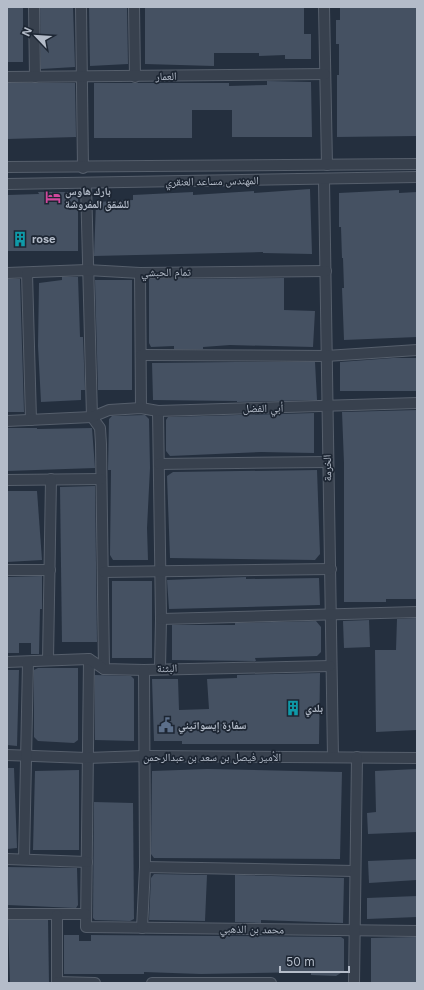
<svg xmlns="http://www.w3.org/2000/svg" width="424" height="990" viewBox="0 0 424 990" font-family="Inter,'Noto Naskh Arabic',sans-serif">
<rect width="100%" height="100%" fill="#242f3e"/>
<!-- building -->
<g fill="#455162">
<rect x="7" y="7" width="16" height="55"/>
<polygon points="40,7 73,7 75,67 41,69"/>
<polygon points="89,7 127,7 128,64 90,66"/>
<polygon points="145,7 304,7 304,34 311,34 311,59 285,59 285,55 259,56 259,53 214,53 214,66 145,64"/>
<polygon points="340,7 417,7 417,136 337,137 337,75 339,75 339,44 336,44 336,20 340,20"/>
<polygon points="267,81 311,82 312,137 232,137 232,110 192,110 192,138 94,138 94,83 229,83 229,86 267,85"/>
<polygon points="7,83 75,83 76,137 7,139"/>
<polygon points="310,189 312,254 263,253 263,252 94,256 96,202 133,200 133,195 193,192 193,195 254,191 254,193"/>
<polygon points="399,190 399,193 417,192 417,337 344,340 342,288 344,288 343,258 342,258 341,227 339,227 339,193"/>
<polygon points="38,192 78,192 78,251 7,251 7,195 39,194"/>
<polygon points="62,277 78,277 80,337 83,337 85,390 81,390 81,400 41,402 38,346 39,283 62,280"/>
<polygon points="284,278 284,310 315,311 313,347 230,345 203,347 203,349 174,349 174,346 151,347 149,343 149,279"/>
<polygon points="7,279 20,279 24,412 7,412"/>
<polygon points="95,280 132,280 132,390 98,390"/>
<polygon points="393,358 417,358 417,391 340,391 340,362"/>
<polygon points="234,362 315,362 317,400 237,402 237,401 153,400 152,363"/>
<polygon points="417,410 417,599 386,599 386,602 344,602 344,463 342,412"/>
<polygon points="314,413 314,453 261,452 170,456 166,451 166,420 168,417"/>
<polygon points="112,416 145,415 149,419 150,468 147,528 148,560 113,560 110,555 111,470 108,470 109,419"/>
<polygon points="7,428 37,428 37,429 92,428 95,468 7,471"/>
<polygon points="317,470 320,554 315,560 170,558 167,476 173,472"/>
<polygon points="95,486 97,642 62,642 60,487"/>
<polygon points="7,491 37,491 42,560 7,562"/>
<polygon points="42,576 42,609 40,609 39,654 31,654 31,643 19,643 19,653 7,653 7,577"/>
<polygon points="246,577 246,579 319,578 320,605 169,609 167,580"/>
<rect x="112" y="581" width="40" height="77"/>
<polygon points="417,618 417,730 376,732 375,650 396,650 397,619"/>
<polygon points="369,620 370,647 344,648 343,621"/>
<polygon points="316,621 321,627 321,652 317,656 255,658 256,661 172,660 172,625 235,625 235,623"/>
<polygon points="38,668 78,668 78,740 74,743 38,741 34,737 34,670"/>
<polygon points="7,670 19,670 17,746 7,745"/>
<polygon points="320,673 319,744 182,744 182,741 154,741 152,679 178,679 179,710 209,709 207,679 237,678 237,675"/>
<polygon points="95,675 131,676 134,679 134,741 95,740"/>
<polygon points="7,768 14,768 17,848 7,849"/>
<polygon points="207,769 342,772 340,859 154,858 151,854 152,771"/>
<polygon points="417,769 417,832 368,834 367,813 376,812 375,771"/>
<polygon points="79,770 79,850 33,850 35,771"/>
<polygon points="94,802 133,803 134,919 130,921 95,920 93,918"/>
<polygon points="417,859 417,880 369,883 368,861"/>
<polygon points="7,867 77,868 78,905 76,908 7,905"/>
<polygon points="154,874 207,875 205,921 149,920 151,878"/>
<polygon points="235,875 344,878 343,923 261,920 261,923 235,922"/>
<polygon points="417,896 417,917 367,919 367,898"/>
<polygon points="8,920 48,920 49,983 10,983"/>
<polygon points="64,935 79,935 79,941 91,941 91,935 341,937 344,939 344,971 336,976 311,975 311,972 201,974 144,972 144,974 64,974"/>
<polygon points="417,937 417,982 371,983 371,938"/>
</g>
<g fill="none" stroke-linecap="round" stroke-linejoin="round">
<!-- minor casing -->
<g stroke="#565f6c" stroke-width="12">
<g id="minor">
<polyline points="34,7 35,77"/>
<polyline points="81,7 83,168"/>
<polyline points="134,7 135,77"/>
<polyline points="324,7 327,165"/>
<polyline points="7,77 325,74"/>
<polyline points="7,167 417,164"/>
<polyline points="324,180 333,757"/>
<polyline points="86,183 92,417 100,428 101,444 104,669"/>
<polyline points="7,184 417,177"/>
<polyline points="7,273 87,270 140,273 326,271"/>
<polyline points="27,273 31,420"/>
<polyline points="140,273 141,408"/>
<polyline points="141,355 326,356 417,350"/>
<polyline points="158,411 161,619 160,668"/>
<polyline points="7,421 92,417 109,410 141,408 158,411 417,403"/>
<polyline points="159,464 327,462"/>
<polyline points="7,480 101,479"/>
<polyline points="7,570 50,570"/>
<polyline points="104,572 331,569"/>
<polyline points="161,619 417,612"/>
<polyline points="89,659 86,927 417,931"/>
<polyline points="48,660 51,479"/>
<polyline points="7,662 89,659 104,669 144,670 330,666"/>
<polyline points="7,755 87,758 143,756 417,758"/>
<polyline points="7,859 87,862"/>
<polyline points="24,859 28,662"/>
<polyline points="145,867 354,871"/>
<polyline points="7,914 86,914"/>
<polyline points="57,915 57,983"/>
<polyline points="142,928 145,867 144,670"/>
<polyline points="58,982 95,983"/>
<polyline points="152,983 271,983"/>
<polyline points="354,983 357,757"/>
</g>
</g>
<!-- minor -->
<use href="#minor" stroke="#38414e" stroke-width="10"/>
</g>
<!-- icons -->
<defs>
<g id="hotel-bare" transform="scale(1.2)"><path d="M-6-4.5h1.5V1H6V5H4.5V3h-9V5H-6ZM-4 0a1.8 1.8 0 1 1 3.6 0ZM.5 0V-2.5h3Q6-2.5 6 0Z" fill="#d1479c" stroke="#1d2633" stroke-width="2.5" paint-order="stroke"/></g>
<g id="building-bare" transform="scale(1.2)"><path d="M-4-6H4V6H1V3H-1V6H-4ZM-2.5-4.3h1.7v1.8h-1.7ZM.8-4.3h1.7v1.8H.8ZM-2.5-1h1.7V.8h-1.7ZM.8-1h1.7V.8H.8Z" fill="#0f9aa8" stroke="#1d2633" stroke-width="2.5" paint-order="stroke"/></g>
<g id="civic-bare" transform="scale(1.2)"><path d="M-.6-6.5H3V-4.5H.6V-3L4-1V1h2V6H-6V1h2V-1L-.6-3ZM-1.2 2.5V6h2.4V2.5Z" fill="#5c6f8a" stroke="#1d2633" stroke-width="2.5" paint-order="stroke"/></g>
</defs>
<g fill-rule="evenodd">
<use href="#hotel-bare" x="53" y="197"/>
<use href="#building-bare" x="20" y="239"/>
<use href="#building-bare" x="293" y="708"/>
<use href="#civic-bare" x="166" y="725"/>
</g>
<g text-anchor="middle" stroke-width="3.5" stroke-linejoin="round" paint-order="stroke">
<!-- street labels -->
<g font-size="11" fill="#b4bcc9" stroke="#1d2633">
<text transform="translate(166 76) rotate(-1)" y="4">العمار</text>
<text transform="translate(212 181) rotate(-1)" y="4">المهندس مساعد العنقري</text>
<text transform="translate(166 272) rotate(-1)" y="4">تمام الحبشي</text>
<text transform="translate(263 408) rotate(-1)" y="4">أبي الفضل</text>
<text transform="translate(327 468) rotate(-91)" y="4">الخرمة</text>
<text transform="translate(167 668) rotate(-2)" y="4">البثنة</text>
<text x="212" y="761">الأمير فيصل بن سعد بن عبدالرحمن</text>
<text transform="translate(252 929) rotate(1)" y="4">محمد بن الذهبي</text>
</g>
<!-- poi labels -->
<g font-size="11" font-weight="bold" fill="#b4bcc9" stroke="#1d2633" text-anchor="start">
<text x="65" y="195">بارك هاوس<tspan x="65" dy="13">للشقق المفروشة</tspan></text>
<text x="32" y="243">rose</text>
<text x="305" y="712">بلدي</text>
<text x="178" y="729">سفارة إيسواتيني</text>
</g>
</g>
<!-- border -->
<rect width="424" height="990" fill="none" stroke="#b4bcc9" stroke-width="16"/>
<!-- north arrow -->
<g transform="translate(36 36) rotate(295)" stroke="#1d2633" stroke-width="3" paint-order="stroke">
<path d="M0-3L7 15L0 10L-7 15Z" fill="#b4bcc9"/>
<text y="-6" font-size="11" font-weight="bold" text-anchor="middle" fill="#b4bcc9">N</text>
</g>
<!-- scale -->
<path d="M280 966v6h69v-6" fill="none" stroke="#b4bcc9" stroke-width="2"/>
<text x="286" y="966" font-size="12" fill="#b4bcc9" stroke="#1d2633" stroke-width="3" paint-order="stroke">50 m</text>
</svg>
